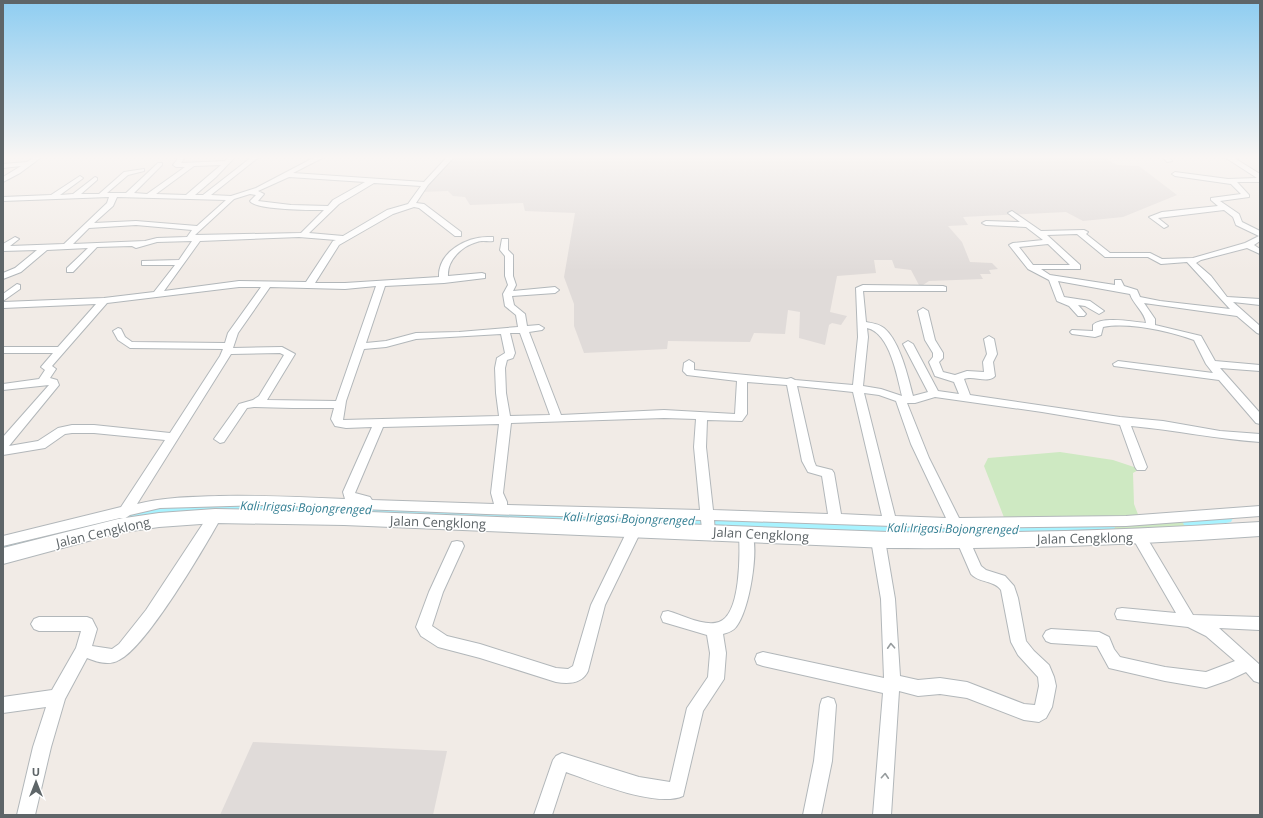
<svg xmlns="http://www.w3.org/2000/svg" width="1263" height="818" viewBox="0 0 1263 818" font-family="'Open Sans',sans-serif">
<rect width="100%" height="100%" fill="#f1ebe6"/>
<!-- industrial -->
<g fill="#e0dbd9">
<polygon points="456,156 1102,156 1117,165 1139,166 1177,195 1123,217 1083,221 1066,212 963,217 968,225 948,226 962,242 970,262 992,263 998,269 989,270 991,274 980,274 983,279 929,281 920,287 911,270 895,268 892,260 874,260 876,273 837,276 830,312 847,316 841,325 832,323 829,325 825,345 799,338 800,312 788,310 785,334 754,333 750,342 668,341 667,349 584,353 574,326 574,304 564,277 575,213 525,211 523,203 470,205 465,197 453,196 448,191 421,192 431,180"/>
<polygon points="253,742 447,751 433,815 220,815"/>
</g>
<!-- green -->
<polygon fill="#cee9c2" points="1060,452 1113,460 1140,469 1133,473 1134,504 1139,517 1202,515 1213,527 1013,533 1005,520 984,466 988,458"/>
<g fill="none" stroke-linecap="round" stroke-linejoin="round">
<!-- canal -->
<g fill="#a8f3ff" fill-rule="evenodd">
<polygon points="236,500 928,523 1022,524 1109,519 1114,521 1116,525 1114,529 1109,531 1022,536 928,535 236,510 182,514 116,522 111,521 109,517 111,513 116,512"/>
<polygon points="1226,513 1231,514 1233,518 1231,522 1226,523 1189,526 1184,525 1182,521 1184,517 1189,516"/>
<polygon points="58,526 63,528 65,532 63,536 3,553 3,541"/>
</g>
<!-- street casing -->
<g stroke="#b2b7ba" stroke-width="2">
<g id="street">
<polygon points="36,156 43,156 20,173 3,182 3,177 21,166 3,168 3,164 27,162"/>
<path d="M180 156H186L181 163 225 161 229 156H236L216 177 195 195H203L253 156H260L211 195 231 196 256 188 317 156H326L293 173 424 182 448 156H455L428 185 416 203 424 204 461 232V236H455L419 208 414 207 393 214 339 245 315 283H345L439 277C438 251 468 236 490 237H493V241C488 242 482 240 477 242 462 246 447 260 448 276L482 273 485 274V278L444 283 385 286 366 343 386 341 416 333 459 332 518 327 516 315 505 306 503 294 508 285 505 276V256L500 250 502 239H508V250L513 255V276L516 285 513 291 555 287 559 290 555 293 512 296 514 305 525 314 527 326 539 325 544 328 542 330 529 332 561 415 664 410 735 414 737 381 687 375 683 371 684 363 689 360 694 363V370L787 379 791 378 795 380 853 385 858 337 856 288 863 285 943 286 946 287V291H863L866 322C872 323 879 324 884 328 900 341 908 377 913 396L928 392 903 344 908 341 913 344 938 391 959 394 954 382 935 376 929 362 933 357V353L925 340 918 311 923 308 928 311 935 340 943 353V358L939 362 943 372 955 375 967 371 984 372 983 362 987 354 984 339 989 336 994 339 997 354 993 362 995 376C988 384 973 375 964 379L970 395 1120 417 1163 421 1220 431 1260 434V442C1217 439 1175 430 1131 426L1147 467 1145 470H1137L1135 467 1120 425 1042 412 935 397 915 403H907L929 458 959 518 1126 516 1260 506V516L1126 526 964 528 981 566 986 570 1005 576 1014 586 1018 598 1026 641 1034 651 1049 665 1054 677 1056 686 1052 707 1046 718 1039 722 1024 720 967 698 940 694 918 696 899 691 891 815H873L883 693 763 666 757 664 755 659 757 654 763 652 884 678 881 599 871 540 873 536 878 535 883 536 885 540 895 599 900 676 918 680 940 678 967 682 1024 704 1035 705 1039 686 1038 677 1018 655 1011 642 1001 590C994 580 979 583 971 574L951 528 714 520 715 532 713 536 708 537 703 536 701 520 486 514 262 505 160 508 130 515 124 519 120 518 3 546V536L121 507 165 440 94 433H72L65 434 45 448 3 455V437L49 385 3 390V384L39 379 45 370 41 367 53 353H3V347H58L96 304 3 308V302L104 298 154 292 175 265H142V261L179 260 192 241 157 242 136 248 132 246 97 247 73 272H67V268L88 248 47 250 21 272 3 279V273L15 268 37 250 3 251V244L15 237 19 239 10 246 64 244 107 203 109 197 3 201V197L51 195 80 176 83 178 82 179 60 195 73 194 95 177 97 178V180L81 194H99L124 172 144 169V171L128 175 107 193H126L158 163H162V165L134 193 147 194 185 167H176L173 165ZM221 165 186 195 156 194 194 166ZM289 177 365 182 333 200 328 206 291 205 258 201 264 194 258 191ZM374 183 421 186 408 204 387 210 343 236 309 233 339 204ZM250 194 256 195 250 201C255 210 312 210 324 210L301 233 195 235 234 199ZM117 197 226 200 197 226 136 221 94 223 113 206ZM136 225 192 230 187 237 157 238 145 241 73 244 89 228ZM299 237 336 240 333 241 306 282 239 281 164 291 200 241ZM376 286 336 401 267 400 295 354 282 347 233 348 238 333 270 287 345 289ZM239 287H261L228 333 225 343 132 342 125 337 121 329 118 328 113 331 118 340 130 348 223 349 220 356 170 433 94 425H72L58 428 38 441 9 446 59 385 57 380 50 378 56 369 52 366 107 303ZM867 328C890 333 897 376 902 396L881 389 863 386 868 337ZM510 333H520L550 415 510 416 506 393 505 368 507 360 513 358 515 353ZM501 334 505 353 497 358 495 368 496 393 499 416 343 420 346 401 364 349 386 347 416 339ZM280 353 284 355 259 396 253 400 239 404 214 439 220 443 224 442 247 408 254 407 293 408H334L331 419 335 426 346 428 372 427 343 492 345 499C303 497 261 495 219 496 191 497 164 497 137 504L231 354ZM747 382 787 385 802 461 808 472 822 476 828 514 713 510 706 447 707 420 742 421 747 414ZM797 386 853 392 882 516 841 514 834 473 832 470 816 466 814 461ZM864 393 879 395 896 401 911 444 946 518 895 516ZM664 418 696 419 694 447 700 510 507 505V502L503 493 511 423ZM499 424 491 493 494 504 372 500 370 497 355 493 383 427Z"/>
<polygon points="1162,156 1168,156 1172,161 1167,162"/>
<path d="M1223 156H1231L1260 174V182H1237L1249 195V197L1220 201 1239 214 1242 222 1260 231V241L1254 245 1260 249V254L1247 248 1201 260 1196 263 1211 276 1227 297 1260 299V305L1233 302 1260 326V334L1257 333 1237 316 1144 303 1155 319V325L1201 336 1215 361 1260 365V371L1220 368 1260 413V424L1256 423 1219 380 1114 366 1113 364 1118 361 1213 373 1206 364 1194 340C1169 331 1129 322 1103 327L1101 335 1095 337 1072 334 1070 332 1072 330 1093 331V325C1102 316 1134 322 1146 323 1145 312 1133 304 1130 294L1058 281 1064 297 1090 301 1104 311 1099 314 1085 306 1078 305 1086 314 1084 316H1078L1069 306 1057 301 1049 280 1028 269 1009 245 1013 243 1043 240 1026 227 986 225 982 223 986 221 1020 222 1008 213 1012 211 1041 231 1084 230 1088 232 1086 234 1110 253H1150L1162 259 1193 258 1245 243 1259 236 1236 225 1233 217 1224 210 1158 218 1168 226 1164 228 1149 217 1162 212 1218 206 1211 200V198L1241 194 1231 184 1175 176 1172 174 1175 172 1228 179 1257 178ZM1077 234 1105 257H1148L1161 264 1187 262 1230 309 1160 301 1140 297 1137 290 1124 286 1121 280H1115V285L1050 275 1041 269H1080V265L1047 235ZM1048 244 1070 265H1033L1019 247Z"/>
<polygon points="17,284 20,285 20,289 3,301 3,294"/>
<path d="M215 511 220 513 222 516C206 545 146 648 119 660 109 666 97 662 87 658L65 699 51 747 35 815H17L33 747 46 707 3 713V697L52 690 76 648 81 631H39L34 629 31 624 34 619 39 617H87L92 619 97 629 92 646 112 649 119 644 146 610 210 513Z"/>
<path d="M635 524 640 525 642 529 605 605 588 671C582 684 568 684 556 682L480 658 438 647 421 636 416 627 429 592 452 542 457 541 462 542 464 546 443 592 432 626 447 636 480 644 556 668 568 669 573 666 591 605 630 525Z"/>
<path d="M746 529 751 530C760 548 749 612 736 627 733 631 727 633 723 634L726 653 724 679 703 711 683 796C656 808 594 782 566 772L552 815H534L553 760 556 756 562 753 639 777 670 782 687 708 708 677 710 653 707 635 663 622 661 617 663 612 668 611C682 615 704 627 719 622 741 615 740 553 739 534L741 530Z"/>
<polygon points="1139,532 1144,533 1193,615 1260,617 1259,630 1219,628 1260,665 1260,683 1254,681 1246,672 1229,680 1206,688 1165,681 1109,668 1097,646 1051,643 1046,641 1043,636 1046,631 1051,629 1099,632 1109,637 1114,649 1120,657 1165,667 1206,672 1235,661 1206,636 1188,627 1117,619 1115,614 1117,609 1122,608 1176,613 1132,537 1134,533"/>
<polygon points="828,697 834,699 836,705 832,761 821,815 803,815 814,761 820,705 822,699"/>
</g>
</g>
<!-- secondary casing -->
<g stroke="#b1b7ba" stroke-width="2">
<path id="secondary" d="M215 509 344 511 888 532C1012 534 1136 530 1260 522V536C1136 545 1012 549 888 548L344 525 215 523 159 527 118 533 3 564V548L118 519 159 513Z"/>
</g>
<!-- street -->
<use href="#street" fill="#fff" fill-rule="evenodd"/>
<!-- secondary -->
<use href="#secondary" fill="#fff" fill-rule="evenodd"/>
</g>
<!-- one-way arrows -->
<defs><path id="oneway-chevron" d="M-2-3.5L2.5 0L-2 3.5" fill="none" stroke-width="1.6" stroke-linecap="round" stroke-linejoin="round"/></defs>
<g stroke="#969b9d">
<use href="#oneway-chevron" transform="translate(891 646) rotate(-93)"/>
<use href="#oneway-chevron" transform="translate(885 776) rotate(-86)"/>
</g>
<!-- sky -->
<linearGradient id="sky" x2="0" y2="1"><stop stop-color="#8ecdf1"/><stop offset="0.58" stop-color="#f9f6f4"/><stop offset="1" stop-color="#f9f6f4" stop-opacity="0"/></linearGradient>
<rect width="1263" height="271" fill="url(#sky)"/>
<g text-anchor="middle" stroke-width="3" stroke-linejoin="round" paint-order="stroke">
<!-- water labels -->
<g font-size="12" font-style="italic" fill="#337f93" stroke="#fff">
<text transform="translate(306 508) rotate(2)" y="4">Kali Irigasi Bojongrenged</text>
<text transform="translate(629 519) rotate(2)" y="4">Kali Irigasi Bojongrenged</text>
<text transform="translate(953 529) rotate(1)" y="4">Kali Irigasi Bojongrenged</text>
</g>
<!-- near-street labels -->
<g font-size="13" fill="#5e6568" stroke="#fff">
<text transform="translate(438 522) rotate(2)" y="5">Jalan Cengklong</text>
<text transform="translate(103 532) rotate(-13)" y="5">Jalan Cengklong</text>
<text transform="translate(761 534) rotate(3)" y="5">Jalan Cengklong</text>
<text transform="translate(1085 538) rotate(-1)" y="5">Jalan Cengklong</text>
</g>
</g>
<!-- border -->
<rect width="1263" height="818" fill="none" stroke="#5e6568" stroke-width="8"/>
<!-- north arrow -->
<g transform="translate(36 782)" stroke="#ffffff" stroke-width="3" paint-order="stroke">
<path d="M0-3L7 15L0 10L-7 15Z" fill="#5e6568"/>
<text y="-6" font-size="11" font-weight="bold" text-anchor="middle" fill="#5e6568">U</text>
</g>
</svg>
